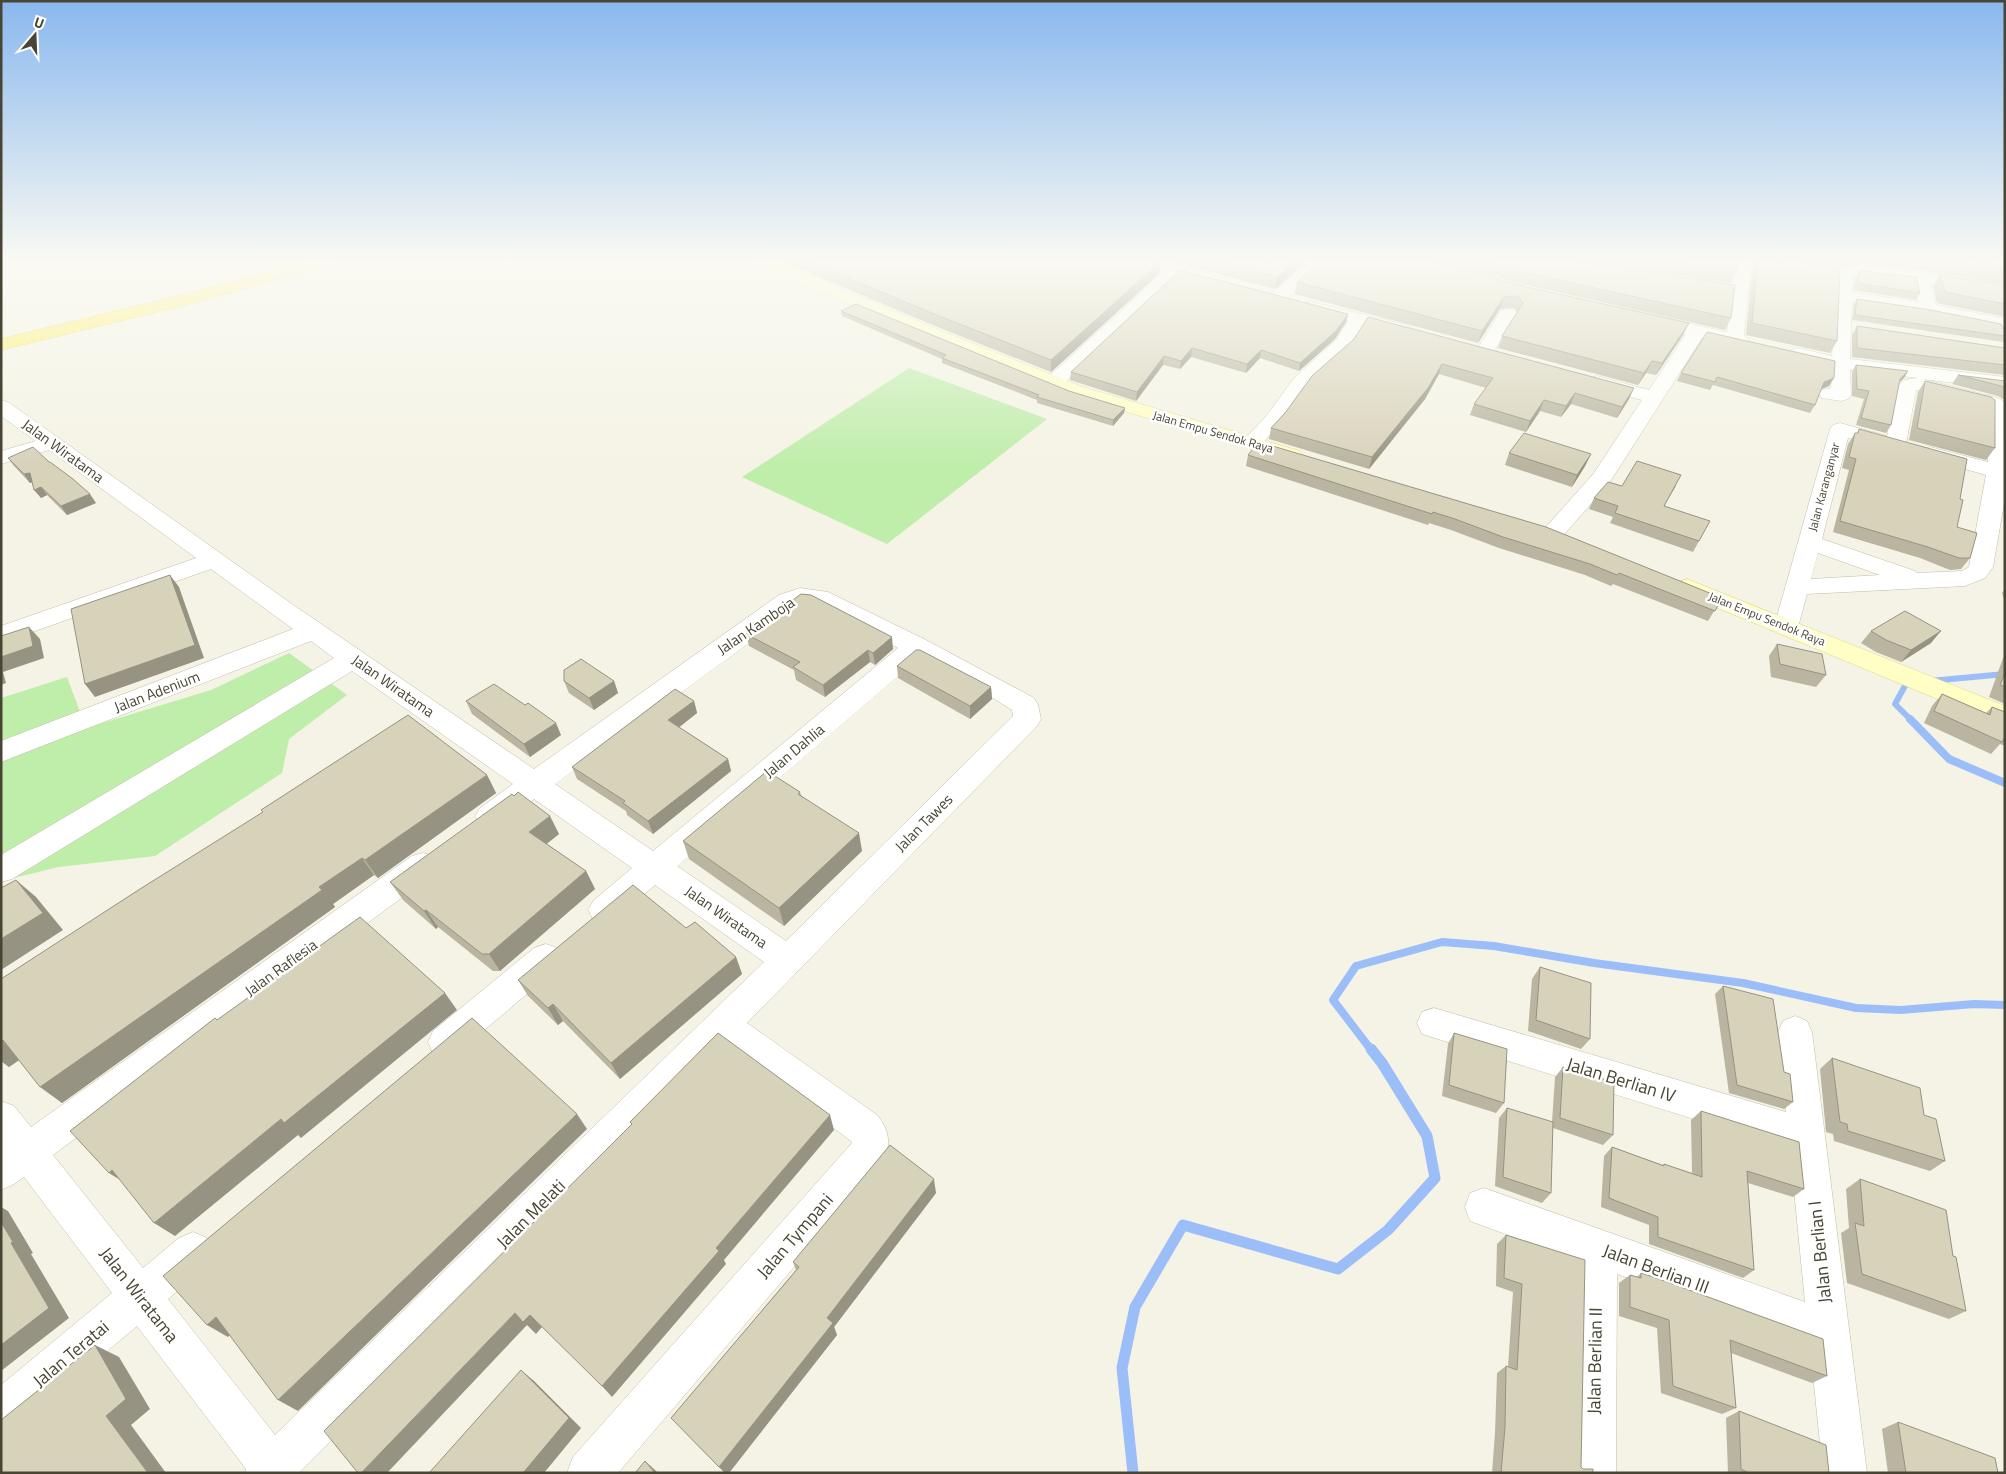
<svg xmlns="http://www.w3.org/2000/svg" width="2006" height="1474" viewBox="0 0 2006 1474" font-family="'Titillium Web',sans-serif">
<rect width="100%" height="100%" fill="#f5f3e5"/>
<!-- green -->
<g fill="#bfedaa">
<polygon points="909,368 1047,419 887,544 742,477"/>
<polygon points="289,653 347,695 289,739 282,773 155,856 59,867 1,881 1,698 67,677 86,728 211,690"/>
</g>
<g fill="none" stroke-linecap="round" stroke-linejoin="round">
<!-- stream-far2 -->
<g stroke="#9bbdf8" stroke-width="6">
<polyline points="1930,681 2005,674"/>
<polyline points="1911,720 1895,704 1906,684 1913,683"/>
</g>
<!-- stream-far1 -->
<g stroke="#9bbdf8" stroke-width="8">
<polyline points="1910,719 1949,759 2005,783"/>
<polyline points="1372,1051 1333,1000 1356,966 1442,942 1494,946 1594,963 1743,983 1856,1008 1901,1010 1974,1004 2005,1005"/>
</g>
<!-- stream -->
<polyline stroke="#9bbdf8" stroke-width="11" points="1133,1473 1122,1368 1135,1307 1183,1225 1338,1269 1388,1230 1435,1178 1427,1136 1382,1063 1371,1049"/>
<!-- street casing -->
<g stroke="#c1bea7" stroke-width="1">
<g id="street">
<polygon points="1135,261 1161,261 1220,277 1222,281 1220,285 1214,286 1179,276 1061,386 1054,388 1047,386 1044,382 1047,378 1164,272 1137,264"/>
<polygon points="1310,261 1328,261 1283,302 1277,303 1271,302 1268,298 1271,294"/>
<polygon points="1735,261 1751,261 1744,336 1750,341 1747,345 1741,346 1702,338 1610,482 1562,537 1554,539 1546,537 1543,532 1546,527 1594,473 1642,400 1590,386 1587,382 1590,378 1597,376 1649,390 1686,334 1643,324 1640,320 1643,316 1649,315 1727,332 1731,295 1691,288 1688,284 1691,280 1697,279 1732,285"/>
<path d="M1858 266 1935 274 2005 286V296L1930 284 1936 305 2005 319V329L1928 314 1852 302 1850 359 2005 377V389L1922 379 1998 398 2005 402V498L1993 567 1985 578 1965 586 1807 594 1798 627 1795 633 1786 635 1777 633 1774 627 1830 429 1833 425 1840 423 1887 436 1897 387 1904 380 1918 378 1850 370 1851 395 1848 399 1841 401 1822 398 1819 394 1822 390 1831 388 1832 367 1791 358 1789 354 1791 350 1798 348 1832 356 1837 276 1843 268ZM1858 276 1913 282 1918 302 1852 292 1853 277ZM1916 390 1984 406 1989 410 1988 462 1930 447 1923 449 1920 453 1923 457 1986 475 1969 567 1962 571 1917 573 1915 571 1822 539 1848 438 1896 450 1903 448 1906 444ZM1818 553 1880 575 1811 579Z"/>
<polygon points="1311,302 1407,325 1410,329 1407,333 1401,334 1364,325 1350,348 1308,386 1281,423 1259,447 1252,449 1245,447 1242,443 1245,439 1267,415 1294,378 1336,340 1348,321 1305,311 1302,307 1305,303"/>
<polygon points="1508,309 1514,310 1517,314 1494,351 1492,355 1485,357 1478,355 1476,351 1499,314 1502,310"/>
<path d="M1 400 8 402 289 602 534 769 779 595 800 588 828 592 926 640 1034 698 1038 705 1041 719 1037 726 747 1023 877 1115C890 1130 891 1145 883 1163L618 1473H567L573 1457 852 1143 851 1141 724 1046 299 1473H245L246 1469 137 1326 16 1428 1 1434V1385L112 1293 24 1177 14 1184 1 1190V1101L14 1106 31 1127 412 856 423 853 434 856 438 865 434 874 53 1155 143 1268 179 1238 193 1232 207 1238 213 1252 207 1266 168 1299 275 1435 764 962 655 885 615 919 604 923 593 919 588 910 593 901 632 868 534 799 500 824 490 827 480 824 475 816 480 808 513 784 352 671 12 879 1 882V855L334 658 311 641 1 762V741L293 629 211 569 1 643V626L196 558 49 450 1 464V451L36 441 1 416ZM803 604 814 605 898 648 653 851 555 784ZM918 659 988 695 1012 710 1013 716 786 941 677 866Z"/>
<polygon points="546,944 558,948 562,958 558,968 457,1053 445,1058 433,1053 428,1042 433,1031 534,948"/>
<polygon points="1434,1008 1786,1112 1778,1032 1783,1021 1795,1016 1807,1021 1812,1032 1867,1473 1823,1473 1810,1345 1617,1274 1616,1473 1572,1473 1577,1260 1470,1221 1465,1207 1470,1193 1484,1188 1805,1302 1790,1149 1422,1034 1417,1023 1422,1012"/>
</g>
</g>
<!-- secondary casing -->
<g stroke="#d9d690" stroke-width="1">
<g id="secondary">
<polygon points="755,261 777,261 934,328 1083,387 1300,451 1303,455 1300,459 1293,461 1286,459 1069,395 922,336 757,264"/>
<polygon points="1687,579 2005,706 2005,727 1679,592 1675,587 1679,582"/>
</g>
</g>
<!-- highway casing -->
<g stroke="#eed226" stroke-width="1">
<polygon id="highway" points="309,261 335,261 333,264 197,302 1,350 1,339 186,294"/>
</g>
<!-- street -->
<use href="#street" fill="#fff" fill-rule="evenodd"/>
<!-- secondary -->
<use href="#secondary" fill="#fffec5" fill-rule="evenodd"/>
<!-- highway -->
<use href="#highway" fill="#ffef66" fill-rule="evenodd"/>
</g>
<!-- wall -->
<g fill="#b9b5a0">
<polygon points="782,261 1160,261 1160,273 1051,372 935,326"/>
<polygon points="1169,261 1307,261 1275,289"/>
<polygon points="1430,261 1683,335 1656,375 1646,373 1638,385 1498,348 1502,336 1517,312 1514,308 1500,309 1478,343 1295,294 1297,282"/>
<polygon points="1435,261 1574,261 1731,318 1725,330 1526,285"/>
<polygon points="1585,261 1737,261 1736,271 1730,283"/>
<polygon points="1753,261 1972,261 2005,267 2005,284 1920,270 1858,264 1841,268 1801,262 1837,341 1830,353 1746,335"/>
<polygon points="1859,272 1920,293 1916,300 1854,290 1855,279"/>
<polygon points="1940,275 2005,285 2005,317 1937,303 1933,286"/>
<polygon points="1857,299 2005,331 2005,341 2004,342 1852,320 1854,304"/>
<polygon points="841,311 1069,391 1125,408 1124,413 1113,426 1037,403 1037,400 942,363 942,359 842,316"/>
<polygon points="1348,314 1346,322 1335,339 1299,371 1260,358 1246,373 1191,357 1180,369 1163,365 1136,401 1070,380 1071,372"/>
<polygon points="1857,326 2005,348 2005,375 1852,357 1852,335"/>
<polygon points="1354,339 1629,399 1617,418 1571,404 1561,417 1540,411 1526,432 1470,415 1474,404 1486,388 1439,374 1425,399 1369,469 1269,439 1271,428"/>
<polygon points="1856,365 1908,371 1904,378 1899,382 1891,425 1886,433 1856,425 1864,399 1852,396 1852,372"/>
<polygon points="1681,373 1829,386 1821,389 1815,405 1810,413 1713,385 1710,390 1677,381"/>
<polygon points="1958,375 2005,381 2005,400 1998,396 1952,384"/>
<polygon points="1925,381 1995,448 1986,460 1909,440 1918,392"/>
<polygon points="1859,429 1960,499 1957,527 1970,558 1961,569 1950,570 1920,558 1833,532 1849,470 1842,468 1848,444 1855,433 1857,433"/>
<polygon points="1509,453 1591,454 1585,466 1572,487 1505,465"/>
<polygon points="1248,455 1722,598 1708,621 1613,584 1611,586 1585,575 1499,548 1451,530 1429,523 1428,525 1246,466"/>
<polygon points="8,458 49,462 96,503 67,515 47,495 41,498 32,482 30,483 14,466"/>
<polygon points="1622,486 1676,486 1664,506 1699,541 1693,552 1610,523 1613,517 1589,509 1594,498"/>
<polygon points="2005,589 2005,602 2002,593"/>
<polygon points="1871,631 1931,643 1901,662 1876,652 1861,643"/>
<polygon points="746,634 893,649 875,665 870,662 825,697 796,680 794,670 749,646"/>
<polygon points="1777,644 1826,675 1816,687 1771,677 1769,656"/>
<polygon points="2005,656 2005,704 1989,697 2003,658"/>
<polygon points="897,666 991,687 992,699 970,719 898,678"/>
<polygon points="564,681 614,681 618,693 594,710 569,693"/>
<polygon points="1942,694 1986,713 1992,707 2005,712 2005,746 2000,744 1991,754 1924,723 1932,706"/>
<polygon points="466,701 561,735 530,757 472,714"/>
<polygon points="694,701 697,713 679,727 728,759 731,771 653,834 627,815 626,811 577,779 572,767"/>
<polygon points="487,775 496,793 378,878 374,875 333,904 335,907 62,1103 19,1060 9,1067 1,1061 1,979 263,812 261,810"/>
<polygon points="800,792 801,795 862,851 784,926 689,859 683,841"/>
<polygon points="559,834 547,844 586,871 595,889 500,971 493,971 438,927 436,929 403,900 390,882"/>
<polygon points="686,928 736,957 742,974 620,1079 563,1021 558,1025 528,996 518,980"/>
<polygon points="1540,967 1590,1039 1581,1049 1528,1031 1532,979"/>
<polygon points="1723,986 1784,1072 1793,1102 1784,1109 1729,1093 1715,994"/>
<polygon points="1454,1033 1504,1103 1496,1113 1442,1096 1448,1044"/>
<polygon points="1832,1058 1924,1115 1945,1161 1930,1171 1834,1141 1833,1134 1826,1132 1820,1069"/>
<polygon points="1563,1067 1613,1135 1603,1145 1553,1128 1551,1193 1542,1203 1495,1186 1499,1118 1507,1108 1552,1122 1555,1077"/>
<polygon points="1701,1111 1804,1189 1793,1197 1748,1183 1754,1270 1743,1278 1649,1244 1649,1225 1601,1207 1604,1156 1612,1147 1663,1165 1664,1164 1692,1173 1691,1120"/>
<polygon points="1860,1179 1953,1256 1966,1311 1949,1319 1847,1283 1841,1233 1849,1228 1846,1189"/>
<polygon points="936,1193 834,1327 837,1335 729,1473 725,1473 671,1418 796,1270 793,1262"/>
<polygon points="1506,1235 1581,1467 1583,1469 1593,1473 1492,1473 1495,1433 1497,1373 1506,1366 1508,1367 1513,1292 1496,1286 1497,1244"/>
<polygon points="1641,1273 1827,1376 1812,1383 1731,1353 1736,1408 1722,1414 1661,1393 1657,1328 1619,1316 1619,1283 1630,1275 1637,1277"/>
<polygon points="1739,1411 1829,1473 1728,1473 1726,1418"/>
<polygon points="1898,1422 1998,1473 1888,1473 1882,1429"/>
</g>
<!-- shaded-wall -->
<g fill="#969382">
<polygon points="1161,261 1160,273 1051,372 1051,360"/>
<polygon points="1296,261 1307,261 1275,289 1277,277"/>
<polygon points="1845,261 1860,261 1858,264 1841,268"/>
<polygon points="1504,297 1500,309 1478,343 1482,331"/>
<polygon points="1348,314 1346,322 1335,339 1299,371 1300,363"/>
<polygon points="1689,323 1683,335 1656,375 1662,363"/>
<polygon points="1192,348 1191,357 1180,369 1181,361"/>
<polygon points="1261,350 1260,358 1246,373 1247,364"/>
<polygon points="1164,356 1163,365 1136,401 1137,392"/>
<polygon points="1652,361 1646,373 1638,385 1644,373"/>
<polygon points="1442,364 1439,374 1425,399 1369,469 1372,457"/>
<polygon points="1908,371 1904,378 1895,387 1900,379"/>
<polygon points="1834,378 1829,386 1819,390 1824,382"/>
<polygon points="1634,388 1629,399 1617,418 1622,407"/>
<polygon points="1575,393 1571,404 1561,417 1566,406"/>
<polygon points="1544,400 1540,411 1526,432 1530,421"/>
<polygon points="1125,408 1124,413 1113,426 1113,420"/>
<polygon points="1591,454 1585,466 1572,487 1577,475"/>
<polygon points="30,473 36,481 30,483 24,474"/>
<polygon points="41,487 47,495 41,498 34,490"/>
<polygon points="90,494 96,503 67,515 61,506"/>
<polygon points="170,575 179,587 204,658 95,697 85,684"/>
<polygon points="29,627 40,639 44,658 3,672 6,683 1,685 1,657"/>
<polygon points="1941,631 1931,643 1901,662 1911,650"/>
<polygon points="892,637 893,649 875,665 873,653"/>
<polygon points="868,650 870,662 825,697 823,685"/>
<polygon points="614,681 618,693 594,710 589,698"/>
<polygon points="991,687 992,699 970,719 970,706"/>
<polygon points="694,701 697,713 672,733 668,720"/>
<polygon points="556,723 561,735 530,757 524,744"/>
<polygon points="728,759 731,771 653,834 648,821"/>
<polygon points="487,775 496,793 378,878 365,860"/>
<polygon points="550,816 559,834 538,850 529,832"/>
<polygon points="859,833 862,851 784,926 779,908"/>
<polygon points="362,858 374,875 333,904 335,907 62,1103 40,1087 319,887"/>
<polygon points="586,871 595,889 500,971 489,954"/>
<polygon points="16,880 36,897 63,930 1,970 1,939"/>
<polygon points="426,910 438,927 436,929 424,911"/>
<polygon points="736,957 742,974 620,1079 611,1063"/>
<polygon points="445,993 457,1010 301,1138 298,1135 175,1236 154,1223 281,1119"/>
<polygon points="553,1004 563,1021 558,1025 548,1008"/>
<polygon points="3,1040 25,1056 9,1067 1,1061 1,1041"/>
<polygon points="577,1114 587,1129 298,1411 278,1400"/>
<polygon points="830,1115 834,1130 724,1260 726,1264 612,1397 602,1386 716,1248"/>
<polygon points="112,1170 131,1187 109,1173"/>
<polygon points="934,1179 936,1193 834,1327 837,1335 729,1473 725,1473 719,1467 827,1318"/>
<polygon points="1,1207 8,1211 33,1253 31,1254 69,1318 1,1371 1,1345 11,1243 1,1222"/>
<polygon points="515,1313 530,1315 542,1327 536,1334 527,1325 387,1473 361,1473"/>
<polygon points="216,1317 236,1329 228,1337 207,1325"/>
<polygon points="95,1345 119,1357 150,1409 131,1425 166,1473 148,1473 106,1416"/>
<polygon points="521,1370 534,1381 581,1428 544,1473 523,1473"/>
<polygon points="645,1461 655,1470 658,1473 655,1473"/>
</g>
<!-- building -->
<g fill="#d7d2ba" stroke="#969382">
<polygon points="807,261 1161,261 1051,360 934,314"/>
<polygon points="1214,261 1296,261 1277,277"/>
<polygon points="1321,261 1430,261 1527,287 1689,323 1662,363 1652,361 1644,373 1502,336 1523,303 1518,296 1504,297 1482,331 1297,282"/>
<polygon points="1482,261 1574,261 1735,285 1731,318 1531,274"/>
<polygon points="1666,261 1737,261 1736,271"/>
<polygon points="1758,261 1800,261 1802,263 1840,270 1837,341 1752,323"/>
<polygon points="1941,261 1972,261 2005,267 2005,271"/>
<polygon points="1180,270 1348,314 1336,331 1300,363 1261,350 1247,364 1192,348 1181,361 1164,356 1137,392 1071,372"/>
<polygon points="1862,271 1916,277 1920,293 1858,283 1859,272"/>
<polygon points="1940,275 2005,285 2005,304 1945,292"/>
<polygon points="1857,299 1931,310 2001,324 2005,331 2005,336 1855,315"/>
<polygon points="856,304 1069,391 1125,408 1113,420 1037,397 1039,395 942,358 946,355 841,311"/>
<polygon points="1368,317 1634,388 1622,407 1575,393 1566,406 1544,400 1530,421 1474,404 1493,378 1442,364 1428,388 1372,457 1271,428 1285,413 1312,376 1354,339"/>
<polygon points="1857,326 2005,348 2005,365 1857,348"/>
<polygon points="1707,332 1835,361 1834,378 1824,382 1815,405 1717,377 1715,382 1681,373"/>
<polygon points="1856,365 1908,371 1900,379 1891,425 1861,418 1869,391 1857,389"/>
<polygon points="1958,375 2005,381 2005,387"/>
<polygon points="1925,381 1991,397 1995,400 1995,448 1917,428"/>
<polygon points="1859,429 1967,459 1960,499 1963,500 1957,527 1977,533 1970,558 1959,558 1928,547 1840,521 1856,459 1849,457 1855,433 1858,433"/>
<polygon points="1524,433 1591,454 1577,475 1509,453"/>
<polygon points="1259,442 1546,527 1722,598 1715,611 1619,573 1617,575 1590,564 1503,537 1455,519 1433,512 1432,514 1248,455"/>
<polygon points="33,447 49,462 50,462 73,479 90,494 61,506 41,487 34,490 30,473 24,474 8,458"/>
<polygon points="1637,461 1681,475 1664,506 1710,521 1699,541 1615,513 1618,506 1594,498 1608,482 1622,486"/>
<polygon points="170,575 195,645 85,684 71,609"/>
<polygon points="801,594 811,595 892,637 873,653 868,650 823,685 793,667 800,662 746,634"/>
<polygon points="1905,611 1941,631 1911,650 1886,640 1871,631"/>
<polygon points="29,627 33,646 1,657 1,636"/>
<polygon points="1777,644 1822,654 1826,675 1780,664"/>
<polygon points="916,650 920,650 991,687 970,706 897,666"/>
<polygon points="581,659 614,681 589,698 564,681 564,670"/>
<polygon points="2005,672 2005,687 2000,685"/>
<polygon points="494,684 525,705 528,703 556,723 524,744 466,701"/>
<polygon points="675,689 694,701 668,720 728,759 648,821 623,803 625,801 572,767"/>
<polygon points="1942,694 1990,715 1992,707 2005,712 2005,737 2002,742 1934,711"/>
<polygon points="408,715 487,775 365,860 362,858 319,887 322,890 40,1087 3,1040 1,1041 1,979 140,889 263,812 261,810"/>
<polygon points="767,771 800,792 798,794 859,833 779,908 683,841"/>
<polygon points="518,792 550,816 529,832 586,871 489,954 482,954 426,910 424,911 390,882 512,794 514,796"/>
<polygon points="16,880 43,913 1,939 1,888"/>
<polygon points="633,885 686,928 695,922 736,957 611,1063 553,1004 548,1008 518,980"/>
<polygon points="360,917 445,993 284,1123 281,1119 154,1223 112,1170 109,1173 70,1131 215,1018 217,1020"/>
<polygon points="1540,967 1591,983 1590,1039 1536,1020"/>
<polygon points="1723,986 1773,999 1784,1072 1790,1074 1793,1102 1737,1085"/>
<polygon points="472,1018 577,1114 278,1400 216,1317 207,1325 163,1276"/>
<polygon points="718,1033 830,1115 716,1248 719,1251 602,1386 530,1315 523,1322 515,1313 361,1473 358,1473 324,1431 632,1124 630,1122"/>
<polygon points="1454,1033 1507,1049 1504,1103 1449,1085"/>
<polygon points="1832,1058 1920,1088 1924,1115 1936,1119 1945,1161 1848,1131 1847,1124 1840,1122"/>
<polygon points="1563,1067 1614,1082 1613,1135 1560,1118"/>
<polygon points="1507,1108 1553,1122 1551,1193 1503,1177"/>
<polygon points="1701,1111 1799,1142 1804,1189 1747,1171 1754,1270 1658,1237 1658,1217 1609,1198 1612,1147 1664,1166 1664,1164 1702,1177"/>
<polygon points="890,1145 934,1179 827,1318 833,1323 719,1467 671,1418 799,1267 793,1262"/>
<polygon points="1860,1179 1946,1210 1953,1256 1956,1257 1966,1311 1862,1274 1855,1223 1864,1226"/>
<polygon points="1,1222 13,1242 11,1243 49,1308 1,1345"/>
<polygon points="1506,1235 1585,1260 1581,1467 1583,1469 1593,1469 1593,1473 1501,1473 1505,1427 1506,1366 1517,1370 1522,1284 1504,1278"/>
<polygon points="1641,1273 1659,1279 1823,1339 1827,1376 1730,1340 1736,1408 1673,1386 1669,1320 1630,1307 1630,1275 1641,1278"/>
<polygon points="95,1345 126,1399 106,1416 148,1473 1,1473 1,1420"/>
<polygon points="521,1370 569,1418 523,1473 429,1473"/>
<polygon points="1739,1411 1826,1445 1829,1473 1747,1473 1747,1472 1741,1469"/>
<polygon points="1898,1422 1995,1458 1998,1473 1906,1473"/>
<polygon points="645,1461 655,1473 635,1473"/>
</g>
<!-- sky -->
<linearGradient id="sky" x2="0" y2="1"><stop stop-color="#89b8ee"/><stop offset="0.56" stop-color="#fafaf3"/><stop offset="1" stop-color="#fafaf3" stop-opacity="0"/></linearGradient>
<rect width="2006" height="467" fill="url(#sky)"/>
<g text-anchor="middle" stroke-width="5" stroke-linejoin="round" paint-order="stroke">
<!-- far-street labels -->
<g font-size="12" fill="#484534" stroke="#fff">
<text transform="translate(1213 432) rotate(16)" y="4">Jalan Empu Sendok Raya</text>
<text transform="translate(1824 487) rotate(-75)" y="4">Jalan Karanganyar</text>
<text transform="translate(1767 619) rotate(22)" y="4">Jalan Empu Sendok Raya</text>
</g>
<!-- street labels -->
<g font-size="15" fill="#484534" stroke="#fff">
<text transform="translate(63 451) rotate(36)" y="5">Jalan Wiratama</text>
<text transform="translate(756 626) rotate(-34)" y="5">Jalan Kamboja</text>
<text transform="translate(393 686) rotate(35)" y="5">Jalan Wiratama</text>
<text transform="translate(157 692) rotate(-21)" y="5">Jalan Adenium</text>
<text transform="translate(794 751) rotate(-40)" y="5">Jalan Dahlia</text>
<text transform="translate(924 823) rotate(-45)" y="5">Jalan Tawes</text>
<text transform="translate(726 917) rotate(35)" y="5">Jalan Wiratama</text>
<text transform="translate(281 968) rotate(-36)" y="5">Jalan Raflesia</text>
</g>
<!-- near-street labels -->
<g font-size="18" fill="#484534" stroke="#fff">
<text transform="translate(1621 1080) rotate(17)" y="6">Jalan Berlian IV</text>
<text transform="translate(531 1214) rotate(-45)" y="6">Jalan Melati</text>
<text transform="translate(795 1236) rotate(-49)" y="6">Jalan Tympani</text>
<text transform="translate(1820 1252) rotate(-96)" y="6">Jalan Berlian I</text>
<text transform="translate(1656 1269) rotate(20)" y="6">Jalan Berlian III</text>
<text transform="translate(139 1295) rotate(52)" y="6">Jalan Wiratama</text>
<text transform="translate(71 1354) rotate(-40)" y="6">Jalan Teratai</text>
<text transform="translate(1595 1361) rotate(-89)" y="6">Jalan Berlian II</text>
</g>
</g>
<!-- border -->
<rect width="2006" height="1474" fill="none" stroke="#484534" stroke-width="5"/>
<!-- north arrow -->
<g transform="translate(35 35) rotate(19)" stroke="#ffffff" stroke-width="4" paint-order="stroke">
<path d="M0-4L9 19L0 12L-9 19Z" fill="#484534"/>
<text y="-8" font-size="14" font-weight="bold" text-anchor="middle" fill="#484534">U</text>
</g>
</svg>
